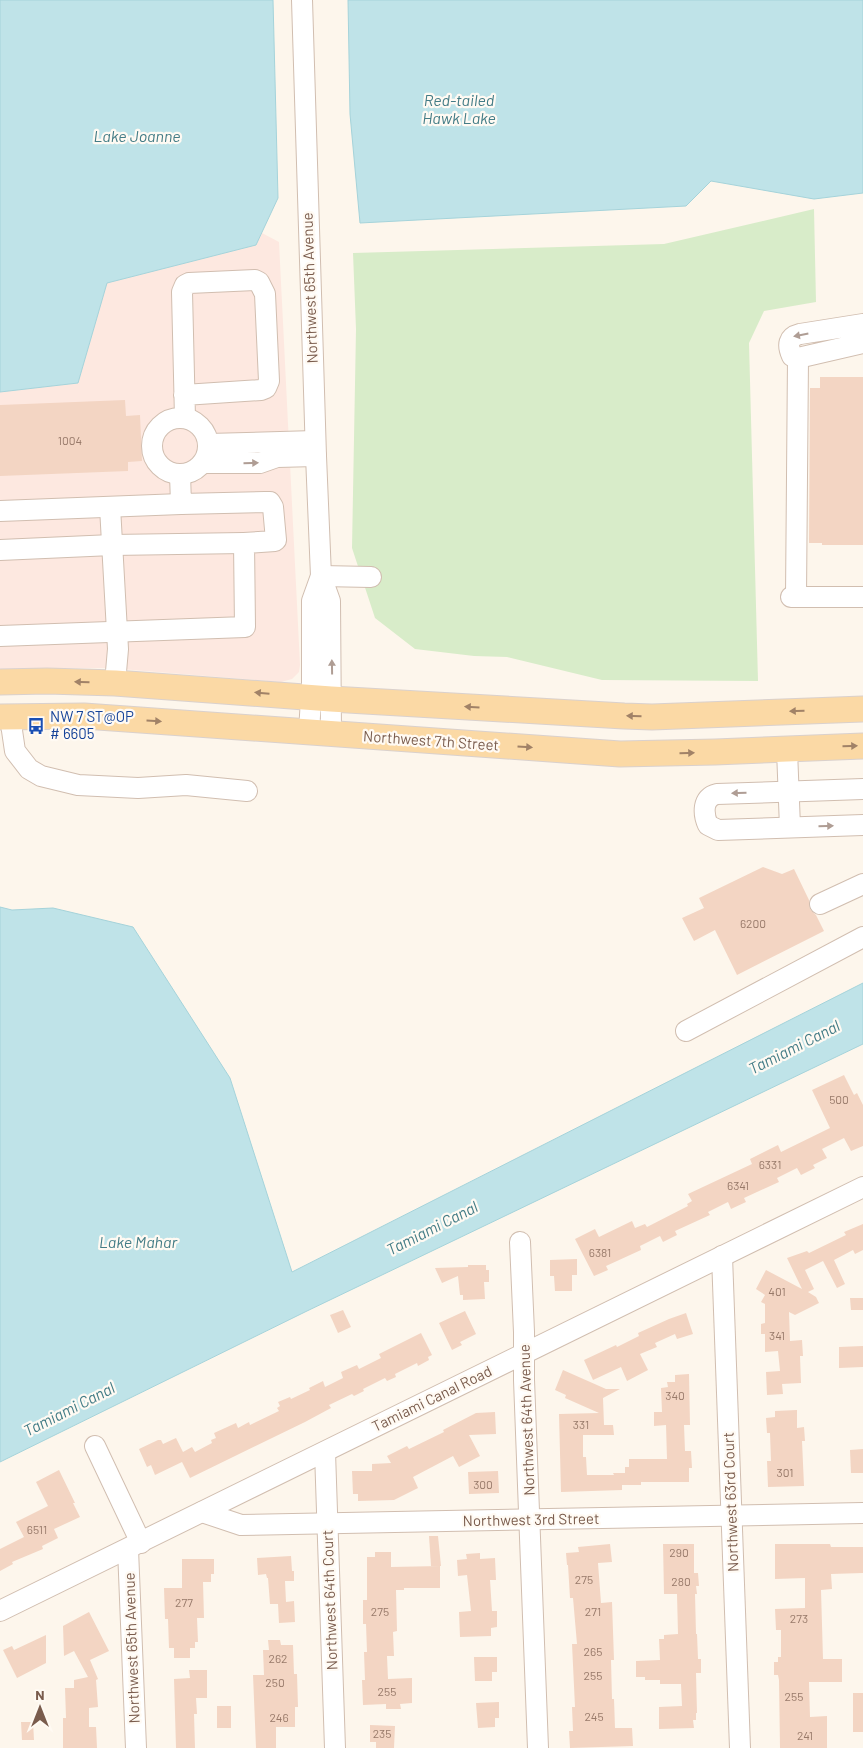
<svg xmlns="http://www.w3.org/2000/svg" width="863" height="1748" viewBox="0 0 863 1748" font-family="Barlow,sans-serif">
<rect width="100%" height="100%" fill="#fdf6ec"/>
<!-- commercial -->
<polygon fill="#fde8e0" points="262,233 279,242 300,665 299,672 292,679 281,682 108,668 0,669 0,392 78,383 107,283 256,245"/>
<!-- green -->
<polygon fill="#d8ecc9" points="814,209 816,302 764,311 749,343 758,681 602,680 507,657 474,656 415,649 375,618 352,548 356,329 353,253 664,244"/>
<!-- water -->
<g fill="#bfe3e8" stroke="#a5d3da">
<polygon points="0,0 273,0 278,198 256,245 107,283 78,383 0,392"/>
<polygon points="348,0 863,0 863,193 814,199 711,181 686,206 360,223 350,114"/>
<polygon points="0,907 12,910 53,908 133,927 230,1078 292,1272 863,983 863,1044 307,1311 0,1462"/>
</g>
<!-- building -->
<g fill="#f3d5c3">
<polygon points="820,377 863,377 863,545 822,545 822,543 809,543 810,388 820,388"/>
<polygon points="125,400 126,416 140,415 142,461 128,462 128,471 0,476 0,405"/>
<polygon points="763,867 782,874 794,869 809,900 810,909 816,915 824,931 737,975 715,930 694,941 682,918 704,908 699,898"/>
<polygon points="844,1075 854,1095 857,1093 863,1105 863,1146 851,1151 844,1138 822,1149 827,1158 813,1165 815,1168 801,1175 797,1168 777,1178 779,1182 744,1198 746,1202 731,1209 728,1202 708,1212 710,1215 675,1231 677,1235 663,1242 660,1236 640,1246 641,1250 606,1266 608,1270 594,1276 575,1239 595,1229 599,1237 632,1221 635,1228 645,1224 647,1227 688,1206 687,1204 692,1201 688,1194 752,1164 750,1159 778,1145 781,1152 830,1128 812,1090"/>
<polygon points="863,1224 863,1250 855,1254 853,1250 834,1260 845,1284 837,1288 823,1261 805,1270 814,1289 808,1292 816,1297 819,1303 795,1315 789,1312 790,1341 802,1340 803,1356 800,1356 801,1383 782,1384 783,1394 767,1395 766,1372 780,1371 778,1351 765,1352 765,1334 761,1334 761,1324 765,1323 765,1304 761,1302 765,1295 756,1289 766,1270 802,1289 787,1258 807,1251 809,1253 846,1235 844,1232"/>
<polygon points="577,1259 577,1275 572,1275 572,1291 555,1291 554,1276 550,1276 550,1260"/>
<polygon points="468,1265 486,1265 486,1270 489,1270 489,1282 484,1282 485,1299 463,1300 463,1295 460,1295 458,1276 442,1283 435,1268 468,1267"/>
<polygon points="850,1298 863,1298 863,1310 851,1310"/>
<polygon points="343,1310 351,1327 338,1333 330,1315"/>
<polygon points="465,1311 476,1334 460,1342 462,1345 452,1350 439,1323"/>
<polygon points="686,1313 693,1334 677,1339 675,1334 655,1343 657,1347 640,1354 648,1370 627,1381 621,1367 593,1380 584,1360 616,1345 617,1347 639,1336 638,1333 669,1319"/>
<polygon points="421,1333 432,1355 428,1357 429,1360 418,1366 417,1363 395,1374 396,1377 387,1381 385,1378 363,1389 364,1391 354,1396 352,1394 329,1405 331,1408 305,1422 190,1478 182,1462 155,1475 151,1465 147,1467 139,1449 158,1440 161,1440 163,1444 176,1438 183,1452 192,1447 195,1452 212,1443 211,1440 216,1438 214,1433 236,1423 238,1428 249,1422 250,1425 279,1411 277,1408 280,1406 278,1402 290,1397 291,1399 310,1390 309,1388 323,1381 325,1387 343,1378 341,1372 357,1365 359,1369 381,1358 379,1354"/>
<polygon points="863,1346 863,1367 839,1368 839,1347"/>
<polygon points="563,1370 606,1389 620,1389 603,1398 604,1425 613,1425 614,1435 583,1435 583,1457 586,1457 587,1475 614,1475 613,1473 625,1473 625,1467 629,1467 629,1459 667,1459 666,1425 654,1426 654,1412 662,1412 661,1388 668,1387 667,1382 675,1382 675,1375 689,1374 690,1425 684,1425 685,1451 691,1451 692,1468 689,1468 689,1482 641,1482 641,1485 622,1485 622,1490 561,1492 559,1414 599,1413 565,1398 566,1395 555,1390"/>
<polygon points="797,1410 797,1428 804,1427 805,1441 802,1441 804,1486 768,1487 767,1461 771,1461 770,1433 767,1433 766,1418 775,1417 775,1411"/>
<polygon points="495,1412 496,1434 469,1435 480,1456 459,1467 453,1456 413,1477 418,1488 394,1500 358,1501 358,1494 353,1494 352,1471 372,1471 372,1464 391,1463 387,1456 407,1446 409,1449 444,1432 443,1430 476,1413"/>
<polygon points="863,1449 863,1473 851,1473 850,1450"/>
<polygon points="59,1470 75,1503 73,1503 80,1517 54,1529 58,1538 42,1546 43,1549 12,1562 13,1564 0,1571 0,1549 24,1537 16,1522 48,1506 36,1482"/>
<polygon points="498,1471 499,1493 469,1494 468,1472"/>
<polygon points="429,1536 438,1536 441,1566 431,1566"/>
<polygon points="610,1544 612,1562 598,1563 601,1603 612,1602 614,1660 611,1660 612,1699 614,1699 615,1728 632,1728 633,1746 570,1748 569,1731 573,1731 572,1707 575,1707 572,1644 577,1644 573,1598 570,1598 568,1565 567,1565 566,1553 579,1552 578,1547"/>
<polygon points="663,1544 694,1544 694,1573 698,1573 699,1586 696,1586 697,1594 695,1594 696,1634 697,1634 698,1659 701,1659 701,1673 696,1673 697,1713 696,1713 696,1720 693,1720 694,1728 659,1729 659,1707 682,1706 681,1684 660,1684 660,1680 645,1680 645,1677 636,1677 636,1661 660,1660 659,1639 664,1639 664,1635 678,1634 677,1594 664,1594"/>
<polygon points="775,1544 830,1544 831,1547 863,1547 863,1573 831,1574 832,1589 821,1590 823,1659 842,1659 842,1682 809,1682 810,1717 827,1716 827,1748 780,1748 779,1680 778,1675 774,1675 774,1662 778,1662 778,1657 781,1657 781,1630 776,1630 775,1609 805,1608 805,1578 775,1579"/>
<polygon points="375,1552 391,1552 391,1567 440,1566 440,1588 404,1588 404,1590 396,1590 397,1631 393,1632 394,1656 387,1656 388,1679 412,1678 412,1703 400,1704 401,1709 386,1709 386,1704 363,1705 362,1680 365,1680 364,1652 367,1652 366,1624 363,1624 363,1600 367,1600 367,1557 375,1557"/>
<polygon points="480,1553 480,1559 495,1558 496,1580 490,1580 492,1611 497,1611 497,1627 491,1628 491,1636 460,1637 459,1612 471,1611 467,1575 458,1576 457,1560 467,1559 466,1554"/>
<polygon points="291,1556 292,1571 294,1571 294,1581 285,1581 286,1602 294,1601 295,1622 279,1623 278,1604 270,1604 268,1578 267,1578 266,1574 258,1575 257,1558"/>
<polygon points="182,1559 214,1559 214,1574 211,1574 211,1582 203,1582 204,1618 197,1618 198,1642 195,1642 195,1648 190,1648 190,1658 174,1658 174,1648 169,1648 168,1619 165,1619 164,1588 182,1588"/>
<polygon points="89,1612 109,1651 90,1660 98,1679 96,1680 98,1707 89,1708 89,1727 96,1727 97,1748 63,1748 63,1718 66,1718 65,1688 74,1688 74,1680 88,1677 74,1651 64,1656 63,1626"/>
<polygon points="46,1635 46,1663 17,1678 3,1650 12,1646 14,1650"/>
<polygon points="268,1640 280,1640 281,1645 293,1645 294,1674 297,1674 298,1707 295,1707 295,1727 276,1727 276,1748 256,1748 253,1675 264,1675 263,1650 269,1650"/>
<polygon points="474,1657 497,1657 497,1672 492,1672 492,1681 475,1681"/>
<polygon points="189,1670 207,1670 207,1698 196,1698 197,1714 194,1714 195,1748 176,1748 174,1679 190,1678"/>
<rect x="853" y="1693" width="10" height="39"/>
<polygon points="499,1702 499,1718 495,1718 495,1727 478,1728 476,1703"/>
<rect x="217" y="1706" width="14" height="22"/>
<polygon points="21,1722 33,1722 34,1740 22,1740"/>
<polygon points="370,1725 395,1726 394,1748 376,1748 376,1742 370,1742"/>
</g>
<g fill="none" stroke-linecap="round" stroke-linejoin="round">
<!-- minor casing -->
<g stroke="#d1beb0" stroke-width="22">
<g id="minor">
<polyline points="302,0 316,456 321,576 330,601 331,733"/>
<path d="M863 324 800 334C788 337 787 345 792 356L798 358 863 343"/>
<polyline points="184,395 261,390 266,388 269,381 265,294 259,282 255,280 189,283 185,285 182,292 185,418"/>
<circle cx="180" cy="446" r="28"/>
<polyline points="208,444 315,441"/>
<polyline points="203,463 260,463 277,457 316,456"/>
<polyline points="110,507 118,649 115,683"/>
<polyline points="0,511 181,504"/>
<polyline points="0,550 112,545 244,543"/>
<polyline points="321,576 371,577"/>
<polyline points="791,597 863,597"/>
<polyline points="796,597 798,358"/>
<polyline points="0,636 245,627 244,543 275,541 276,540 273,507 270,502 265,502 181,504 180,474"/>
<polyline points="10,717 15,751 29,769 41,776 78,785 138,788 186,785 247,791"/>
<polyline points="309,731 312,684 312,601 321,576"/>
<polyline points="787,750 790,827"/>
<path d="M863 789 717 794C702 797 703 814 708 825L718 830 863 825"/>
<polyline points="820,904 863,884"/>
<polyline points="686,1031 863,937"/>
<polyline points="520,1242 524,1332 524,1380 538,1748"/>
<polyline points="722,1256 740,1748"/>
<polyline points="95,1446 141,1543"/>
<polyline points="325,1452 335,1748"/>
<polyline points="202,1512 241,1525 863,1513"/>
<polyline points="128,1549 136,1748"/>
<polyline points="0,1611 863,1187"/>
</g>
</g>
<!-- major casing -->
<g stroke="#dad1cd" stroke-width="27">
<g id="major">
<polyline points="0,682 47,681 115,683 331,699 624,716 652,717 863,709"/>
<polyline points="0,717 84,716 620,754 715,752 863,746"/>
</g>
</g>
<!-- minor -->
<use href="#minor" stroke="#fff" stroke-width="20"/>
<!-- major -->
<use href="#major" stroke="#fbd9a5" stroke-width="25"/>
</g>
<!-- one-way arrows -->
<defs><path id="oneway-solid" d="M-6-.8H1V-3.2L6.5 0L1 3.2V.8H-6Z" transform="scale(1.25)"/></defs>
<g fill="#af9d94">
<use href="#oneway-solid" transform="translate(801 335) rotate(169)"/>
<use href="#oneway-solid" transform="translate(251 463) rotate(-2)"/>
<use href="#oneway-solid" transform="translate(332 667) rotate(-91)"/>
<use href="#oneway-solid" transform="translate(739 793) rotate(178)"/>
<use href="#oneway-solid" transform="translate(826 826) rotate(-2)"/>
</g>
<g fill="#a18267">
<use href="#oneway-solid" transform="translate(82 682) rotate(-178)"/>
<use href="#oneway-solid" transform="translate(262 693) rotate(-175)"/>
<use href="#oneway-solid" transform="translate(472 707) rotate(-177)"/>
<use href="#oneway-solid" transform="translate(797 711) rotate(178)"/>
<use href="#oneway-solid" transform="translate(634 716) rotate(-179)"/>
<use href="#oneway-solid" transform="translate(154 721) rotate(3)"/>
<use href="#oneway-solid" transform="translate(850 746) rotate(-2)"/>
<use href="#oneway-solid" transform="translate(525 747) rotate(4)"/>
<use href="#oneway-solid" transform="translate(687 753) rotate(-2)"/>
</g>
<!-- icons -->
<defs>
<g id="bus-bare" transform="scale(1.35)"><path d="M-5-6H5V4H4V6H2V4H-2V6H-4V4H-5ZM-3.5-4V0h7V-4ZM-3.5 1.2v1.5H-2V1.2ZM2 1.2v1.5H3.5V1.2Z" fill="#1a4fb4" stroke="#fffaf3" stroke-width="2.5" paint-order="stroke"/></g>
</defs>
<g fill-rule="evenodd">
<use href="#bus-bare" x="36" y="726"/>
</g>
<g text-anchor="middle" stroke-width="4.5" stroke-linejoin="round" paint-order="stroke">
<!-- number labels -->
<g font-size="12" fill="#987a6a">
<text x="70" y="445">1004</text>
<text x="753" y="928">6200</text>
<text x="839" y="1104">500</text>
<text x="770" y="1169">6331</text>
<text x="738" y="1190">6341</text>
<text x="600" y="1257">6381</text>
<text x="777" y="1296">401</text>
<text x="777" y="1340">341</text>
<text x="675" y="1400">340</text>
<text x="581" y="1429">331</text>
<text x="785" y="1477">301</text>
<text x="483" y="1489">300</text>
<text x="37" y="1534">6511</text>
<text x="679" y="1557">290</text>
<text x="584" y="1584">275</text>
<text x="681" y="1586">280</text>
<text x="184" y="1607">277</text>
<text x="380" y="1616">275</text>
<text x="593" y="1616">271</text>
<text x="799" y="1623">273</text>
<text x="593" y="1656">265</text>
<text x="278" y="1663">262</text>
<text x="593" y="1680">255</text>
<text x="275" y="1687">250</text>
<text x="387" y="1696">255</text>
<text x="794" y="1701">255</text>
<text x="594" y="1721">245</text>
<text x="279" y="1722">246</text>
<text x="382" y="1738">235</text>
<text x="805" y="1740">241</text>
</g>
<!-- street labels -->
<g font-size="15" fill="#7a5c4d" stroke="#fffaf3">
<text transform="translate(310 288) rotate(-92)" y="5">Northwest 65th Avenue</text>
<text transform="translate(431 741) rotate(4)" y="5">Northwest 7th Street</text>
<text transform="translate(432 1399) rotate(-26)" y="5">Tamiami Canal Road</text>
<text transform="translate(527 1420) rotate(-92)" y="5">Northwest 64th Avenue</text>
<text transform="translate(731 1502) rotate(-92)" y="5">Northwest 63rd Court</text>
<text transform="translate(531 1520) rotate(-1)" y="5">Northwest 3rd Street</text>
<text transform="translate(330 1600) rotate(-92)" y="5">Northwest 64th Court</text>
<text transform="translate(132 1648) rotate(-92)" y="5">Northwest 65th Avenue</text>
</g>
<!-- transit labels -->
<g font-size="15" fill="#164399" stroke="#fffaf3" text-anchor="start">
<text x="50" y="722">NW 7 ST@OP<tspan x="50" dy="17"># 6605</tspan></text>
</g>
<!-- water labels -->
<g font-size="16" font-style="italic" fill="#437c86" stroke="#fffaf3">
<text x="459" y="106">Red-tailed<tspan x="459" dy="18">Hawk Lake</tspan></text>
<text x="137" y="142">Lake Joanne</text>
<text transform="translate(794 1047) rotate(-27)" y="6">Tamiami Canal</text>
<text transform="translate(432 1228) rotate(-27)" y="6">Tamiami Canal</text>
<text x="138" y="1248">Lake Mahar</text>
<text transform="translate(69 1409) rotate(-27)" y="6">Tamiami Canal</text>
</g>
</g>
<!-- north arrow -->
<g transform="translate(40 1708)" stroke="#fffaf3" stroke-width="4" paint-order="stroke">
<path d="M0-4L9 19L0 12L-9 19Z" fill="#7a5c4d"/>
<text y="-8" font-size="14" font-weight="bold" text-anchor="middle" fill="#7a5c4d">N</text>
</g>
</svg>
